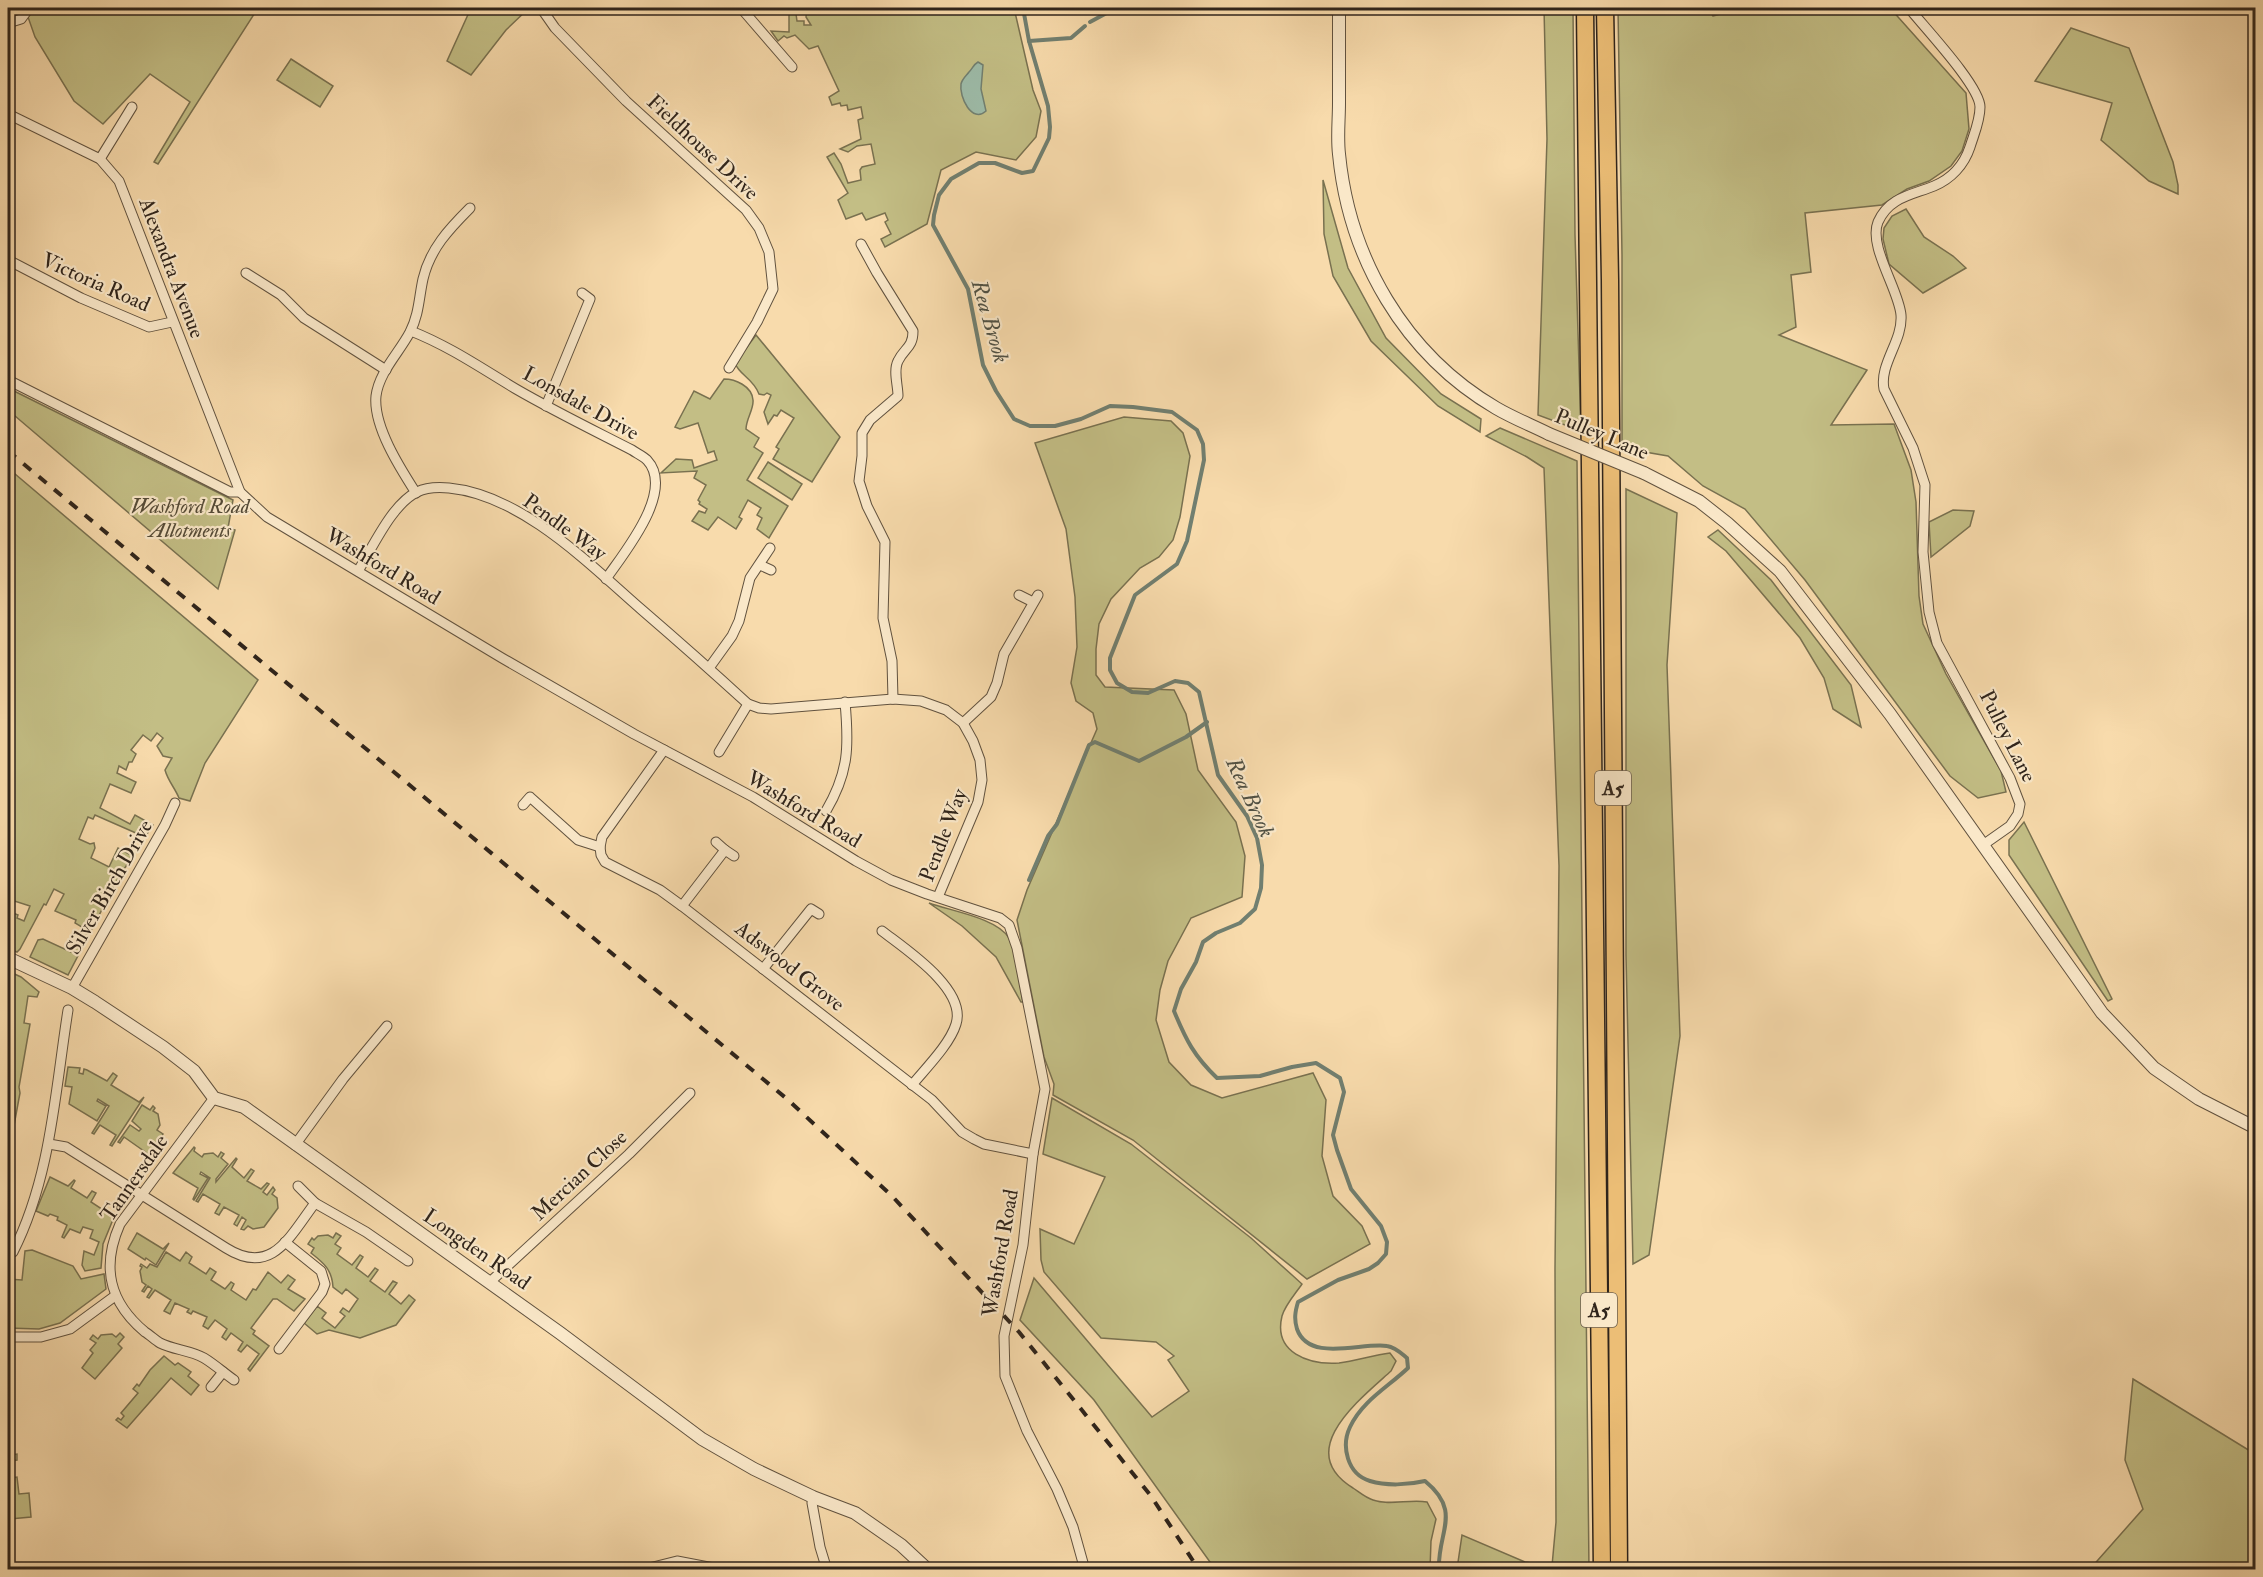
<svg xmlns="http://www.w3.org/2000/svg" width="2263" height="1577" viewBox="0 0 2263 1577" font-family="'IM FELL Double Pica',serif">
<rect width="100%" height="100%" fill="#f8dbac"/>
<filter id="stains"><feTurbulence type="fractalNoise" baseFrequency=".00333" numOctaves="4"/><feColorMatrix values="0 0 0 0 .2 0 0 0 0 .09 0 0 0 0 .02 0 0 0 .5 -.17"/></filter>
<radialGradient id="worn" r=".72"><stop offset=".6" stop-color="#630" stop-opacity="0"/><stop offset="1" stop-color="#630" stop-opacity=".3"/></radialGradient>
<!-- green -->
<g fill="#c3be85" stroke="#797150" stroke-width="1.5">
<polygon points="35,8 258,8 158,164 154,162 190,102 150,74 103,124 74,101 35,37 28,17"/>
<polygon points="471,8 529,8 506,30 471,75 447,61"/>
<polygon points="807,8 1014,8 1033,90 1041,111 1036,137 1016,160 976,152 941,170 927,224 885,247 881,239 891,234 885,222 888,220 885,213 866,220 862,213 846,219 838,200 848,193 827,157 834,153 841,164 848,183 861,180 860,170 862,167 875,164 871,144 857,146 848,152 840,149 861,139 858,120 863,118 861,107 848,110 847,105 841,106 840,103 832,105 829,97 839,91 818,46 809,49 795,35 787,38 784,36 778,41 771,31 789,32 789,13 796,14 797,21 804,21 804,25 811,25 806,17"/>
<polygon points="1544,8 1573,8 1575,235 1581,431 1538,415 1547,139"/>
<polygon points="1618,8 1708,8 1713,16 1741,8 1890,8 1966,93 1969,129 1962,151 1951,166 1929,181 1907,189 1882,205 1805,213 1811,272 1791,275 1796,327 1779,335 1867,370 1831,425 1894,424 1911,470 1916,502 1919,596 1923,624 1946,674 2001,771 2006,792 1978,798 1950,776 1805,580 1745,509 1703,486 1668,456 1622,448 1622,255"/>
<polygon points="2071,28 2129,48 2173,162 2178,185 2178,194 2149,181 2101,140 2112,103 2035,81"/>
<polygon points="291,59 333,86 320,107 277,80"/>
<polygon points="1323,180 1348,268 1386,338 1441,394 1481,419 1480,432 1438,406 1371,341 1333,276 1324,234"/>
<polygon points="1906,209 1924,237 1953,256 1966,268 1923,293 1889,264 1883,239 1884,228 1892,216"/>
<path d="M756 335 840 437 812 482 773 459 779 449 776 447 794 418 781 410 777 416 774 415 768 424 764 412 771 395 767 393 764 395 759 394C753 378 739 375 735 363Z"/>
<path d="M724 379C735 379 752 386 753 400 754 409 746 419 746 429L759 438 754 447 763 453 747 480 788 506 769 538 757 529 762 518 757 515 761 508 748 500 739 517 742 519 736 529 718 517 708 530 692 521 699 511 705 513 707 509 699 504 700 502 698 500 706 485 694 478 697 471 661 473 676 459 692 460 694 468 717 460 714 451 708 453 698 423 680 429 675 427 694 391 710 399Z"/>
<polygon points="8,388 233,500 228,528 235,530 218,589 8,410"/>
<polygon points="1124,417 1171,421 1183,433 1190,456 1180,517 1173,540 1159,557 1140,568 1111,599 1099,624 1096,649 1096,675 1105,687 1174,690 1186,714 1198,770 1236,822 1245,856 1242,897 1191,918 1168,961 1160,990 1156,1020 1169,1062 1191,1085 1222,1098 1313,1073 1326,1100 1322,1156 1333,1196 1362,1226 1370,1244 1307,1279 1133,1140 1053,1095 1054,1084 1044,1057 1017,920 1027,890 1097,729 1093,713 1076,701 1071,683 1077,647 1075,597 1066,529 1035,443"/>
<polygon points="1500,428 1577,461 1589,1569 1457,1569 1462,1535 1525,1562 1552,1566 1556,1522 1555,1269 1559,866 1544,468 1527,457 1486,436"/>
<polygon points="768,462 802,484 792,500 758,478"/>
<path d="M8 468 258 680 205 763 190 801 179 798C175 788 168 781 165 770L172 758 163 756 157 746 163 738 157 733 151 741 143 735 131 750 136 754 132 762H129L126 770 119 766 117 773 136 782 131 793 110 784 100 808 130 824 135 815 153 825 145 837 95 815 93 819 88 817 79 839 90 844 94 843 95 848 91 858 109 867 118 848 133 856 120 875 68 975 30 957 38 940 43 939 71 952 82 927 75 923 76 920 55 911 64 894 54 889 46 905 44 904 20 949 17 952 8 948V911L18 915 17 918 24 921 30 906 8 899Z"/>
<polygon points="1626,489 1677,513 1667,665 1680,1036 1649,1255 1633,1264 1626,955"/>
<polygon points="1953,510 1974,511 1970,526 1931,557 1929,522"/>
<polygon points="1718,530 1771,580 1851,685 1861,727 1833,709 1824,678 1800,638 1726,551 1708,537"/>
<polygon points="2024,822 2112,999 2108,1001 2009,855 2009,840"/>
<path d="M929 903C951 911 997 918 1009 938 1018 954 1019 984 1023 1002H1021L996 957 962 926Z"/>
<polygon points="8,971 21,977 39,992 37,997 28,996 24,1023 30,1024 19,1087 20,1093 8,1158"/>
<polygon points="68,1067 80,1068 79,1073 83,1074 84,1069 87,1070 107,1081 113,1073 117,1076 111,1085 139,1102 144,1097 112,1146 110,1145 116,1135 100,1125 94,1134 92,1133 109,1106 98,1099 97,1101 106,1106 97,1121 69,1104 72,1087 65,1086"/>
<path d="M1052 1098 1131 1144 1251 1238 1302 1284C1296 1293 1285 1305 1282 1316 1273 1353 1309 1365 1339 1363 1356 1361 1373 1355 1390 1353L1396 1361 1391 1371C1359 1400 1293 1451 1353 1488 1359 1492 1366 1498 1373 1500 1390 1506 1409 1499 1427 1502L1436 1519 1431 1541 1430 1569H1215L1094 1400 1020 1320 1034 1278 1152 1417 1189 1391 1168 1360 1174 1356 1156 1342 1101 1338 1044 1272 1041 1260 1040 1229 1074 1244 1105 1177 1043 1154Z"/>
<polygon points="142,1105 150,1110 153,1106 155,1108 153,1111 158,1114 160,1125 157,1130 163,1134 151,1156 124,1137 120,1143 118,1142 130,1125 139,1131 141,1129 132,1121"/>
<polygon points="194,1147 195,1148 194,1151 202,1157 204,1154 213,1153 218,1157 221,1152 224,1154 221,1158 228,1164 216,1179 216,1182 236,1158 237,1159 232,1167 244,1178 251,1169 254,1171 247,1181 261,1189 267,1183 269,1184 263,1192 267,1195 273,1187 275,1190 272,1194 277,1198 278,1208 264,1227 253,1229 248,1226 244,1230 241,1229 246,1220 242,1217 237,1226 234,1224 239,1215 224,1207 219,1215 215,1213 220,1204 203,1194 198,1202 196,1201 210,1178 201,1172 200,1174 208,1178 194,1200 193,1199 198,1188 173,1173"/>
<polygon points="50,1177 68,1186 74,1180 75,1181 71,1188 87,1198 92,1191 96,1193 91,1202 114,1217 103,1244 101,1268 85,1271 82,1265 84,1251 94,1255 99,1242 90,1238 93,1230 83,1227 80,1233 70,1229 64,1238 62,1237 67,1225 57,1220 58,1217 50,1214 48,1216 36,1211"/>
<polygon points="137,1233 163,1249 169,1243 156,1265 146,1258 145,1260 128,1249"/>
<path d="M336 1233 341 1236 335 1244 341 1248 337 1254 352 1265 360 1255 363 1257 356 1268 368 1277 375 1268 378 1270 370 1281 385 1292 393 1281 397 1283 389 1294 401 1304 409 1295 415 1300 396 1325 360 1338 329 1330 317 1334 304 1323 317 1306 326 1313 322 1318 335 1328 345 1316 340 1312 343 1308 349 1312 358 1299 346 1289 342 1294 333 1287C332 1270 324 1263 311 1253L314 1248 308 1244 312 1238 314 1240 318 1236 328 1235 333 1238Z"/>
<polygon points="32,1250 73,1266 81,1279 104,1274 106,1289 60,1323 39,1329 8,1328 8,1279 22,1280 25,1251"/>
<polygon points="166,1252 180,1261 186,1252 192,1257 189,1263 206,1274 210,1268 216,1272 211,1280 225,1289 231,1282 234,1284 231,1290 246,1300 253,1289 256,1290 268,1272 281,1283 288,1275 295,1280 288,1289 305,1299 294,1311 277,1299 273,1299 251,1328 255,1331 253,1334 269,1346 250,1371 248,1369 259,1354 247,1345 241,1352 238,1350 243,1342 231,1333 226,1340 222,1337 227,1329 215,1320 208,1329 203,1326 207,1317 193,1311 191,1314 187,1312 189,1309 175,1303 170,1314 164,1311 171,1300 155,1290 149,1298 147,1297 152,1289 148,1286 144,1292 142,1291 146,1285 142,1282 140,1271 142,1267 140,1266 141,1264 147,1268 150,1264 157,1267"/>
<polygon points="120,1333 124,1337 118,1344 122,1348 95,1379 82,1368 93,1353 90,1350 96,1343 90,1339 93,1335 98,1339 101,1335 112,1334 116,1337"/>
<polygon points="164,1356 175,1365 178,1363 191,1372 188,1376 199,1385 191,1395 171,1378 127,1428 116,1420 118,1418 121,1420 124,1416 121,1413 138,1393 133,1389 137,1384 139,1386 150,1370"/>
<polygon points="2133,1379 2255,1454 2255,1569 2090,1569 2143,1509 2125,1460"/>
<polygon points="8,1430 10,1455 17,1454 17,1460 10,1461 11,1478 17,1477 19,1494 29,1493 31,1517 10,1519 8,1506"/>
</g>
<!-- water -->
<path fill="#9dbba8" stroke="#717f70" stroke-width="1.5" d="M978 62 983 65 981 89 986 111C972 124 959 97 961 84 962 79 966 76 969 72 973 68 973 65 978 62Z"/>
<g fill="none" stroke-linecap="round" stroke-linejoin="round">
<!-- stream -->
<g stroke="#717f70" stroke-width="4">
<path d="M1023 8 1029 41 1048 106 1050 127 1049 138 1033 171 1022 173 995 163H979L951 179 939 195 934 215 933 225 968 289 983 365 996 391 1014 419 1030 426H1055L1081 419 1110 406 1133 407 1172 412 1197 430 1203 444 1204 460 1187 541 1177 564 1135 595 1110 658V670L1117 683 1132 692 1148 693 1175 681 1188 683 1199 692 1218 775 1247 816 1257 838 1262 865 1261 888 1255 909 1240 923 1216 933 1203 942 1196 962 1181 989 1174 1011C1186 1040 1194 1056 1217 1078L1260 1076 1292 1067 1316 1063 1340 1078 1344 1092 1333 1135 1337 1150 1351 1189 1381 1226 1387 1242 1386 1254 1378 1263 1369 1269 1338 1280 1298 1302C1295 1312 1294 1319 1297 1329 1309 1363 1362 1342 1387 1346 1395 1347 1401 1353 1407 1358L1408 1368C1388 1387 1362 1401 1350 1427 1341 1446 1347 1474 1370 1481 1386 1486 1408 1485 1425 1481 1463 1512 1437 1532 1439 1570"/>
<polyline points="1090,22 1116,8"/>
<polyline points="1029,41 1071,38 1085,26"/>
<polyline points="1029,880 1048,836 1057,824 1089,745 1095,742 1139,761 1186,737 1207,722"/>
</g>
<!-- minor casing -->
<g stroke="#61523f" stroke-width="11">
<g id="minor">
<polyline points="541,8 555,28 626,101 746,210 759,228 769,252 773,289 757,322 729,368"/>
<polyline points="741,8 792,67"/>
<path d="M1909 8C1924 27 1980 86 1980 107 1980 121 1974 134 1970 147 1964 165 1951 179 1934 186 1912 195 1889 197 1878 222 1868 246 1899 290 1901 315 1903 341 1879 364 1884 389L1913 448 1925 485 1923 552 1929 612 1937 643 2010 778 2020 804 2018 814 2010 826 1983 845"/>
<polyline points="8,23 21,19 29,8"/>
<polyline points="8,114 100,159 119,181 240,492 267,517 502,658 634,734 753,797 856,861 891,880 927,894 1000,918 1009,925 1017,948 1045,1089 1033,1154 1023,1245 1004,1336 1005,1376 1027,1431 1057,1489 1073,1527 1085,1570"/>
<polyline points="100,159 132,107"/>
<path d="M861 244 877 273 913 331C913 348 904 348 898 361 893 371 898 385 898 396L870 420 862 433V456L859 481 867 506 885 542 883 618 892 661 893 699"/>
<polyline points="8,260 81,298 149,327 172,322"/>
<polyline points="246,273 281,295 304,318 386,370"/>
<path d="M411 331C449 346 481 368 516 389 554 411 593 430 632 450 636 453 643 456 647 460 676 491 623 554 606 579"/>
<polyline points="8,380 230,492 240,492"/>
<polyline points="546,406 590,299 582,293"/>
<path d="M416 493C400 468 373 426 376 396 379 372 399 353 410 332 419 315 419 297 423 279 430 249 449 229 470 208"/>
<polyline points="760,565 771,570"/>
<path d="M358 571C373 547 392 504 417 492 427 487 438 487 449 488 522 495 589 564 642 610 678 641 713 672 748 704L759 708 771 709 893 699 921 701 946 710 963 723 973 741 980 760 982 780 978 802 938 897"/>
<polyline points="1019,595 1033,602"/>
<polyline points="709,668 732,636 739,621 750,578 770,548"/>
<polyline points="963,723 991,697 997,683 1004,654 1038,595"/>
<polyline points="719,752 748,704"/>
<polyline points="523,805 530,797 578,840 600,847 601,855 605,862 660,890 682,906 932,1100 962,1132 974,1139 984,1144 1033,1154"/>
<path d="M826 811C849 772 849 746 845 702"/>
<polyline points="716,842 725,850"/>
<polyline points="600,847 602,837 664,750"/>
<polyline points="682,906 725,850 734,856"/>
<path d="M882 931C905 949 967 989 956 1024 950 1044 926 1068 912 1085"/>
<polyline points="763,969 811,909 819,914"/>
<polyline points="72,988 165,825 175,803"/>
<path d="M214 1098 120 1224C101 1267 109 1302 145 1332 150 1335 155 1340 160 1343 174 1350 190 1350 204 1358 214 1364 224 1373 234 1380"/>
<path d="M49 1144 66 1147 226 1248C272 1277 290 1236 315 1203"/>
<polyline points="295,1145 343,1079 387,1026"/>
<polyline points="298,1186 315,1203 366,1232 408,1261"/>
<path d="M13 1252C51 1177 55 1092 68 1010"/>
<polyline points="490,1282 629,1154 690,1093"/>
<polyline points="8,1337 41,1337 70,1329 115,1296"/>
<polyline points="279,1349 322,1292 325,1284 321,1271 285,1242"/>
<polyline points="211,1387 223,1372"/>
<polyline points="813,1497 812,1503 820,1547 827,1570"/>
<polyline points="641,1570 677,1561 724,1570"/>
</g>
</g>
<!-- tertiary casing -->
<g stroke="#61523f" stroke-width="14">
<g id="tertiary">
<path d="M1339 8C1339 39 1339 71 1339 103 1339 120 1337 137 1339 154 1349 258 1404 354 1496 408 1513 418 1531 425 1549 434"/>
<polyline points="1644,473 1699,501 1727,523 1780,571 1890,714 2102,1013 2154,1068 2199,1099 2256,1128"/>
<polyline points="8,958 72,988 95,1002 163,1047 194,1071 214,1098 244,1107 560,1333 702,1439 754,1469 813,1497 855,1513 901,1545 928,1570"/>
</g>
</g>
<!-- trunk casing -->
<g stroke="#2f241b" stroke-width="19">
<g id="trunk">
<polyline points="1585,8 1602,1570"/>
<polyline points="1605,8 1610,280 1619,1570"/>
</g>
</g>
<!-- minor -->
<use href="#minor" stroke="#fae8c9" stroke-width="9"/>
<!-- tertiary -->
<use href="#tertiary" stroke="#fae8c9" stroke-width="12"/>
<!-- trunk -->
<use href="#trunk" stroke="#ecbe76" stroke-width="16"/>
<!-- rail -->
<polyline stroke="#2f241b" stroke-width="4" stroke-dasharray="10 10" stroke-linecap="butt" points="8,451 787,1099 892,1196 1019,1332 1151,1496 1199,1570"/>
<!-- tertiary-bridge casing -->
<g stroke="#61523f" stroke-width="14" stroke-linecap="butt">
<polyline id="tertiary-bridge" points="1549,434 1644,473"/>
</g>
<!-- tertiary-bridge -->
<use href="#tertiary-bridge" stroke="#fae8c9" stroke-width="12"/>
</g>
<g text-anchor="middle" stroke-width="4.5" stroke-linejoin="round" paint-order="stroke">
<!-- shield labels -->
<g fill="#fae8c9" stroke="#6c5f4f" stroke-width="1.5">
<rect x="1595" y="771" width="36" height="34" rx="4.5"/>
<rect x="1581" y="1293" width="36" height="34" rx="4.5"/>
</g>
<g font-size="20" font-weight="bold" fill="#2f241b">
<text x="1613" y="795">A5</text>
<text x="1599" y="1317">A5</text>
</g>
<!-- street labels -->
<g font-size="21" fill="#2f241b" stroke="#fae8c9">
<text transform="translate(703 147) rotate(43)" y="7">Fieldhouse Drive</text>
<text transform="translate(172 268) rotate(69)" y="7">Alexandra Avenue</text>
<text transform="translate(96 282) rotate(24)" y="7">Victoria Road</text>
<text transform="translate(581 403) rotate(29)" y="7">Lonsdale Drive</text>
<text transform="translate(1602 434) rotate(23)" y="7">Pulley Lane</text>
<text transform="translate(565 527) rotate(36)" y="7">Pendle Way</text>
<text transform="translate(383 566) rotate(31)" y="7">Washford Road</text>
<text transform="translate(2008 736) rotate(63)" y="7">Pulley Lane</text>
<text transform="translate(804 809) rotate(31)" y="7">Washford Road</text>
<text transform="translate(943 835) rotate(-69)" y="7">Pendle Way</text>
<text transform="translate(109 887) rotate(-60)" y="7">Silver Birch Drive</text>
<text transform="translate(790 966) rotate(38)" y="7">Adswood Grove</text>
<text transform="translate(579 1175) rotate(-43)" y="7">Mercian Close</text>
<text transform="translate(134 1178) rotate(-55)" y="7">Tannersdale</text>
<text transform="translate(477 1249) rotate(35)" y="7">Longden Road</text>
<text transform="translate(1000 1253) rotate(-80)" y="7">Washford Road</text>
</g>
<!-- park labels -->
<g font-size="21" font-style="italic" fill="#544a36" stroke="#fae8c9">
<text x="190" y="513">Washford Road<tspan x="190" dy="24">Allotments</tspan></text>
</g>
<!-- water labels -->
<g font-size="22" font-style="italic" fill="#505145" stroke="#fae8c9">
<text transform="translate(991 321) rotate(74)" y="8">Rea Brook</text>
<text transform="translate(1251 797) rotate(65)" y="8">Rea Brook</text>
</g>
</g>
<!-- margin -->
<rect width="2263" height="1577" fill="none" stroke="#f8dbac" stroke-width="30"/>
<rect x="9" y="9" width="2245" height="1559" fill="none" stroke="#2f241b" stroke-width="3"/>
<rect x="15" y="15" width="2233" height="1547" fill="none" stroke="#2f241b" stroke-width="1.5"/>
<rect width="100%" height="100%" filter="url(#stains)"/>
<rect width="100%" height="100%" fill="url(#worn)"/>
</svg>
